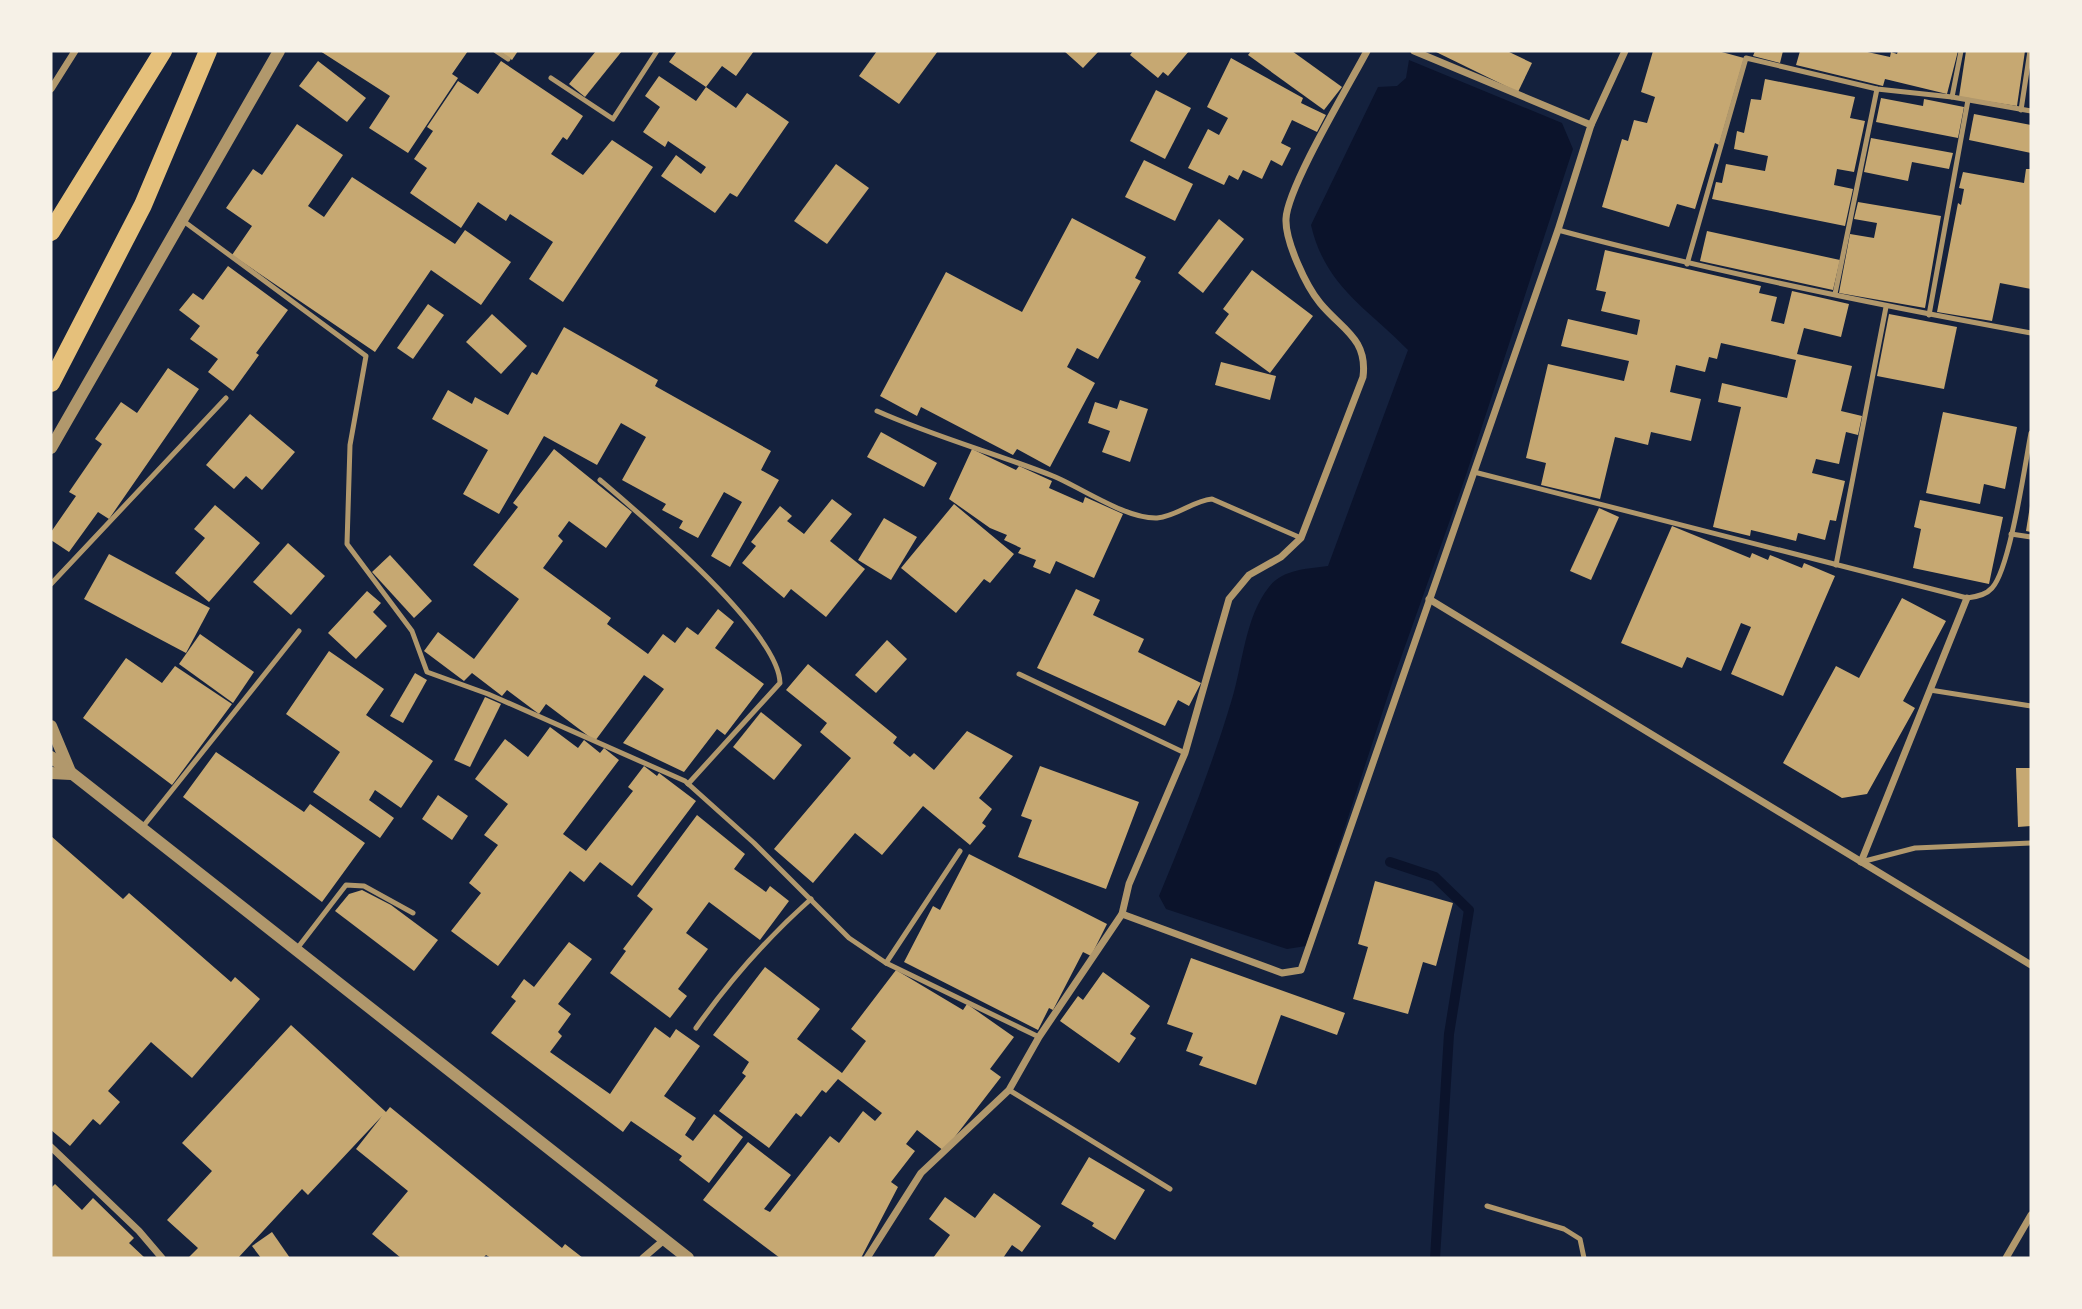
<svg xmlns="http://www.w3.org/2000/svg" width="2082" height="1309" viewBox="0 0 2082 1309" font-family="Overpass,sans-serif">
<rect width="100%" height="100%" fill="#14213d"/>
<!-- water -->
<path fill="#0b132b" d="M1409 60 1562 123 1573 149 1465 478 1393 680 1306 946 1287 949 1166 909 1159 896C1186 831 1212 766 1232 699 1243 663 1245 617 1269 587 1283 569 1307 569 1328 566L1408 350C1367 308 1325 286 1311 225L1378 87 1397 86 1406 78Z"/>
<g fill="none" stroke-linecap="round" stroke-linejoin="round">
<!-- stream -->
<polyline stroke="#0b132b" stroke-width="10" points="1390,862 1435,877 1469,910 1449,1034 1435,1258"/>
</g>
<!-- building -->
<g fill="#c6a872">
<polygon points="320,51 468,51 452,74 458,78 408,153 369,128 390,96"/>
<polygon points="499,51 518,51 512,60"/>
<polygon points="596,51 622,51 585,97 569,84"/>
<polygon points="677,51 754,51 736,76 722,66 706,87 669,62"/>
<polygon points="877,51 938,51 899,104 859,76"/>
<polygon points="1064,51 1099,51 1083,68"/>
<polygon points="1133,51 1189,51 1168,76 1163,72 1158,78 1130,55"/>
<polygon points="1251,51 1292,51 1342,87 1324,110 1248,55"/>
<polygon points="1434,51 1507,51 1532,63 1518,92"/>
<polygon points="1653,51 1718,51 1744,58 1719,145 1715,143 1695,209 1677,204 1669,227 1602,207 1622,139 1628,141 1634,120 1647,123 1655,97 1641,92"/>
<polygon points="1755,51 1783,51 1780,63 1753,56"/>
<polygon points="1800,51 1863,51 1890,57 1891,52 1897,54 1898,51 1958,51 1947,94 1885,79 1883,86 1796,65"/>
<polygon points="1966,51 2025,51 2017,106 1959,97"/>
<polygon points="1231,58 1303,98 1301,103 1326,115 1317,132 1292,120 1281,143 1291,148 1282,166 1271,160 1262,179 1243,170 1238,180 1229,175 1224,185 1188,168 1208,129 1219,135 1228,118 1207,107"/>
<polygon points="318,61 366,98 347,122 299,86"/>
<polygon points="501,61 583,116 567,140 563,137 551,154 583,175 612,140 653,167 563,302 529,279 553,242 510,214 506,221 478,202 461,228 410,193 427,168 414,159 433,131 427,127 458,81 478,94"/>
<polygon points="659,76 696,101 706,87 736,108 747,93 789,122 737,197 730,193 715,213 661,176 676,155 701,174 706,167 668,141 665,147 643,132 660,107 645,96"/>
<polygon points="1765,79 1855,97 1850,118 1865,121 1854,172 1837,169 1834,185 1853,189 1845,226 1712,199 1716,182 1722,183 1726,164 1765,171 1768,156 1734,149 1737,131 1744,133 1751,99 1761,100"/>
<polygon points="1156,90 1191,108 1165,159 1130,141"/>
<polygon points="1881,98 1923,106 1924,99 1964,107 1958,138 1876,122"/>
<polygon points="1974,114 2031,125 2031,153 1969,140"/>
<polygon points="297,124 343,155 308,206 324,217 352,177 455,244 465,230 511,262 481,305 431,270 375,352 232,255 252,226 226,208 253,169 262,175"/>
<polygon points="1871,138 1953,153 1949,169 1912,162 1908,181 1864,172"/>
<polygon points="1144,160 1193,184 1175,221 1125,197"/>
<polygon points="836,164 869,188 827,244 794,221"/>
<polygon points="2026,169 2031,169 2031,289 2000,283 1992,321 1937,312 1958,203 1961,205 1964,189 1959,188 1963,172 2024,183"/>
<polygon points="1858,202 1941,216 1925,308 1839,293 1850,234 1874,238 1877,223 1854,219"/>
<polygon points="1072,218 1146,257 1135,278 1141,281 1098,359 1077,348 1067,367 1095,383 1050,467 1017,449 1013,455 921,407 917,416 880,396 946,272 1022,312"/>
<polygon points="1219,219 1244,239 1203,293 1178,273"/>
<polygon points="1707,231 1840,260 1833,290 1700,261"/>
<polygon points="1605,250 1761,286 1759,293 1777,297 1771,321 1784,324 1792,291 1849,304 1841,337 1804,328 1797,354 1852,366 1841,411 1862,416 1858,435 1846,432 1839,464 1816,459 1812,473 1845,481 1836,521 1830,520 1825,540 1798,533 1796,541 1751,530 1750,536 1713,527 1741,407 1718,402 1722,383 1787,398 1796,360 1721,343 1717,359 1709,357 1705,372 1676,365 1670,392 1701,399 1691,441 1651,432 1648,445 1615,437 1600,499 1541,485 1546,463 1526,458 1548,364 1624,381 1629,361 1561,346 1568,319 1637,335 1640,320 1601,311 1606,292 1596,290"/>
<polygon points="228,266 288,310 256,353 259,355 233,391 208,372 218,359 190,339 200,326 179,310 193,293 203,300"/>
<polygon points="1252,270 1313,316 1270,373 1215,333 1229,314 1223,309"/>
<polygon points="428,304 444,315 413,359 397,348"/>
<polygon points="492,314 527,346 501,374 466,342"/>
<polygon points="1889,314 1957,327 1944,389 1877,376"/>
<polygon points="564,327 658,380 655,386 771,451 761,470 779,480 730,567 711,556 742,502 724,492 698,538 679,528 683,521 662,510 666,504 622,480 646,437 621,423 597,465 544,436 499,514 463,494 488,450 432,419 448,390 472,404 475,397 508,415 532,372 537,375"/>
<polygon points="1221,362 1276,376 1270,400 1215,385"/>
<polygon points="168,368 199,389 109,519 98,512 69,552 51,540 51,532 76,496 69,492 102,444 95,439 121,402 137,413"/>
<polygon points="1120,400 1148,409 1130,462 1102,452 1110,431 1088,423 1095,402 1117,409"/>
<polygon points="1943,412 2017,427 2005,489 1984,484 1980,504 1926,493"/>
<polygon points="250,414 295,452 262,490 246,476 234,489 206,465"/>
<polygon points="881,432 937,463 924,487 867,457"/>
<polygon points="554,449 632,512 606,548 569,521 558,536 563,541 543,568 611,618 607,624 648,654 663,634 675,643 687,627 698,635 718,609 734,622 715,648 764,684 725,735 717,729 684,772 623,743 664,689 644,675 595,741 546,704 539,714 507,690 502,696 472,673 464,681 424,651 438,632 474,659 519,599 473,565 518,507 513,503"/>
<polygon points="972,449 1016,470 1019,466 1052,481 1049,488 1083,503 1085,497 1123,514 1094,578 1056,561 1050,574 1033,567 1036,560 1018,553 1021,548 1004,540 1007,535 990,528 949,499"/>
<polygon points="832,499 852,514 830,541 865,569 826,617 791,589 784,598 742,563 756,546 751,542 780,506 792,516 787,521 804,534"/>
<polygon points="1920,500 2003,517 1989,584 1913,568 1921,529 1914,527"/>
<polygon points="954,504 1014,554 990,583 984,579 956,613 901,568"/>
<polygon points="215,505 260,543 209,602 175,573 205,538 194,529"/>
<polygon points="2030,506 2031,506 2031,532 2026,531"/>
<polygon points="1599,508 1619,517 1591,580 1570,571"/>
<polygon points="884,518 917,537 891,580 858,560"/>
<polygon points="1672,526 1750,558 1752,553 1768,560 1770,555 1802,568 1804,563 1835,576 1783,696 1731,674 1751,627 1741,623 1721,671 1687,657 1682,668 1621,643"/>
<polygon points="288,543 325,576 291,615 253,582"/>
<polygon points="109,554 210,608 186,653 84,599"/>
<polygon points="390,555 432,601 414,618 372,572"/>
<polygon points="1076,589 1100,600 1093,615 1144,639 1138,652 1201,683 1189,706 1178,700 1165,726 1037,668"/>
<polygon points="367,591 381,603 373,612 387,626 356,659 328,633"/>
<polygon points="1902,598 1946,621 1903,701 1915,708 1867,794 1842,798 1783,763 1836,666 1859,678"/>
<polygon points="200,634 254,672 233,703 179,664"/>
<polygon points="887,640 907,659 876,693 855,675"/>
<polygon points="329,651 384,689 366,715 433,761 401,808 375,790 369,800 394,818 380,838 313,792 340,752 286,714"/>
<polygon points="126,658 162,683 175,666 232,704 172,785 83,718"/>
<polygon points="808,664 897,737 893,743 910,757 914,753 934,770 967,731 1013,756 979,798 992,809 982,823 986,826 970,845 923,806 882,855 855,833 813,883 774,849 851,758 820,732 827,723 786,690"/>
<polygon points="415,673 427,680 403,723 390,716"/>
<polygon points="485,697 501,704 470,767 454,760"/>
<polygon points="761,712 802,745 774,780 733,747"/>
<polygon points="550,727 578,748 584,740 600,753 604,748 619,760 563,834 586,851 633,791 628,787 644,766 657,776 659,773 696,801 632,886 600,862 584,882 570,871 498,966 451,931 481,893 469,883 498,845 484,835 508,804 475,779 505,739 528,757"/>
<polygon points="216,752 304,812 310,804 365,843 322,902 183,797"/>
<polygon points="1040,766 1139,802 1106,889 1018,857 1032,820 1021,816"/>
<polygon points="2016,768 2031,768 2031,826 2018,827"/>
<polygon points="438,795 468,816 452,840 422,819"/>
<polygon points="697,815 745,854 734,869 766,892 770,886 789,901 760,940 709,902 686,933 708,949 678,989 687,996 670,1018 610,973 626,951 623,949 653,909 637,896"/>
<polygon points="51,836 123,899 129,893 231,982 235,977 260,999 192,1078 151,1042 108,1091 120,1102 100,1125 93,1119 70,1146 51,1130"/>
<polygon points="969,854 1107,924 1091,956 1083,952 1053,1010 1049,1008 1038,1030 904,962 933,906 940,910"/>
<polygon points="1375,881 1453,903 1436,966 1423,962 1408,1014 1353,999 1368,947 1358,944"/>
<polygon points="362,890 391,905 438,940 414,971 335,911 349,894"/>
<polygon points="569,942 592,959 558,1004 571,1014 558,1032 562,1036 550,1052 610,1094 655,1027 670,1038 676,1029 700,1046 664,1096 696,1118 685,1135 693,1141 714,1114 743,1137 709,1183 679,1160 682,1156 631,1121 623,1132 491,1033 516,1001 511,997 524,979 534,987"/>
<polygon points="1191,958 1345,1013 1337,1035 1281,1015 1256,1085 1199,1065 1203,1057 1186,1051 1193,1033 1167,1024"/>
<polygon points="765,967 820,1009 797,1039 842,1073 866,1041 851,1029 896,970 963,1010 967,1004 1014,1037 990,1069 1001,1077 944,1151 917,1130 906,1144 915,1151 891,1182 898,1187 861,1258 780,1258 703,1200 748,1142 791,1175 764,1209 770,1212 830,1136 839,1143 863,1111 875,1121 882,1113 838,1079 826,1093 822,1090 801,1117 796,1113 769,1148 719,1111 746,1076 742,1073 749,1062 713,1035"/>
<polygon points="1103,972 1150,1006 1130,1034 1136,1038 1119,1063 1060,1021 1078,996 1083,1000"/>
<polygon points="291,1025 386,1112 390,1107 562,1248 565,1244 583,1258 491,1258 486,1255 483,1258 401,1258 372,1234 408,1191 356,1149 382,1116 308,1195 302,1189 238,1258 188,1258 198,1248 167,1220 212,1171 182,1143"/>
<polygon points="1089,1157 1145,1190 1115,1240 1092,1226 1094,1223 1061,1204"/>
<polygon points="55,1184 82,1210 93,1198 134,1238 129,1243 145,1258 51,1258 51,1188"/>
<polygon points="994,1193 1041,1226 1022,1252 1012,1245 1003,1258 933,1258 950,1235 929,1219 945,1197 975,1218"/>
<polygon points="272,1232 290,1258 261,1258 252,1246"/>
</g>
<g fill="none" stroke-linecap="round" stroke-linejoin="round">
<!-- service -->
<g stroke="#b1986c" stroke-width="5">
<polyline points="496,51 508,59"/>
<polyline points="551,78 613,119 657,51"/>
<polyline points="1952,97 1961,51"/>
<polyline points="2021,110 2030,51"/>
<polyline points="182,220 366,356 350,445 347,544 412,631 427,672 488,694 685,781 754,843 849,938 886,963 1039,1037"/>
<path d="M1558 230C1714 272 1872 304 2031 333"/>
<polyline points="1687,264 1746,58 1877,89 1952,97 2031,111"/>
<polyline points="1835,294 1877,89"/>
<polyline points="1929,315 1968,100"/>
<path d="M877 411C935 437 995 453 1053 476 1082 488 1126 519 1157 518 1178 516 1192 501 1212 499L1301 538"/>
<path d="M1474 472 1967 598C1976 597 1986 595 1992 588 2010 569 2025 464 2031 433"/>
<path d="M600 480C641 515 779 631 780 683L688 784"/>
<polyline points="2011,534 2031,537"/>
<polyline points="1836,565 1886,307"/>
<polyline points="51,584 226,398"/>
<polyline points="1019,674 1185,753"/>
<polyline points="1930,690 2031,706"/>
<polyline points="141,829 299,631"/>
<polyline points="1861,862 1915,848 2031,843"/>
<polyline points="296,950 346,885 364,886 413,913"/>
<polyline points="886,963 960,851"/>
<path d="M696 1028C730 980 766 939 811 899"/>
<polyline points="1009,1090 1170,1189"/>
<polyline points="1487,1206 1564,1229 1580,1239 1584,1258"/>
</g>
<!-- minor -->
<g stroke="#b1986c" stroke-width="7">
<polyline points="51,89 75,51"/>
<polyline points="1591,125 1625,51"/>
<polyline points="1429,599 2031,965"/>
<polyline points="1861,862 1967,598"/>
<polyline points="1122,914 1282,973 1301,970 1558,230 1591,125 1414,51"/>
<polyline points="51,1147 139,1231 162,1258"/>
<polyline points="643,1258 664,1240"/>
<path d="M867 1258 921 1173 1009 1090 1039 1037 1122 914 1129 884 1185 753 1229 599 1249 575 1281 557 1301 538 1363 377C1368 338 1341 329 1320 303 1306 286 1285 241 1286 219 1287 188 1349 85 1367 51"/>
<polyline points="2006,1258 2031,1215"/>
</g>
<!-- tertiary -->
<g stroke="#b1986c" stroke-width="12">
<polyline points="51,448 279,51"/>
<polyline points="51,726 71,774 51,773"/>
<polyline points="51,757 688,1258"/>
</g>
<!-- primary -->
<g stroke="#e5c07b" stroke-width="18">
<polyline points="51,232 163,51"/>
<polyline points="51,383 143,205 208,51"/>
</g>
</g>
<!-- border -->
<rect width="2082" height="1309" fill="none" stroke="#f6f1e7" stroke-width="105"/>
</svg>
